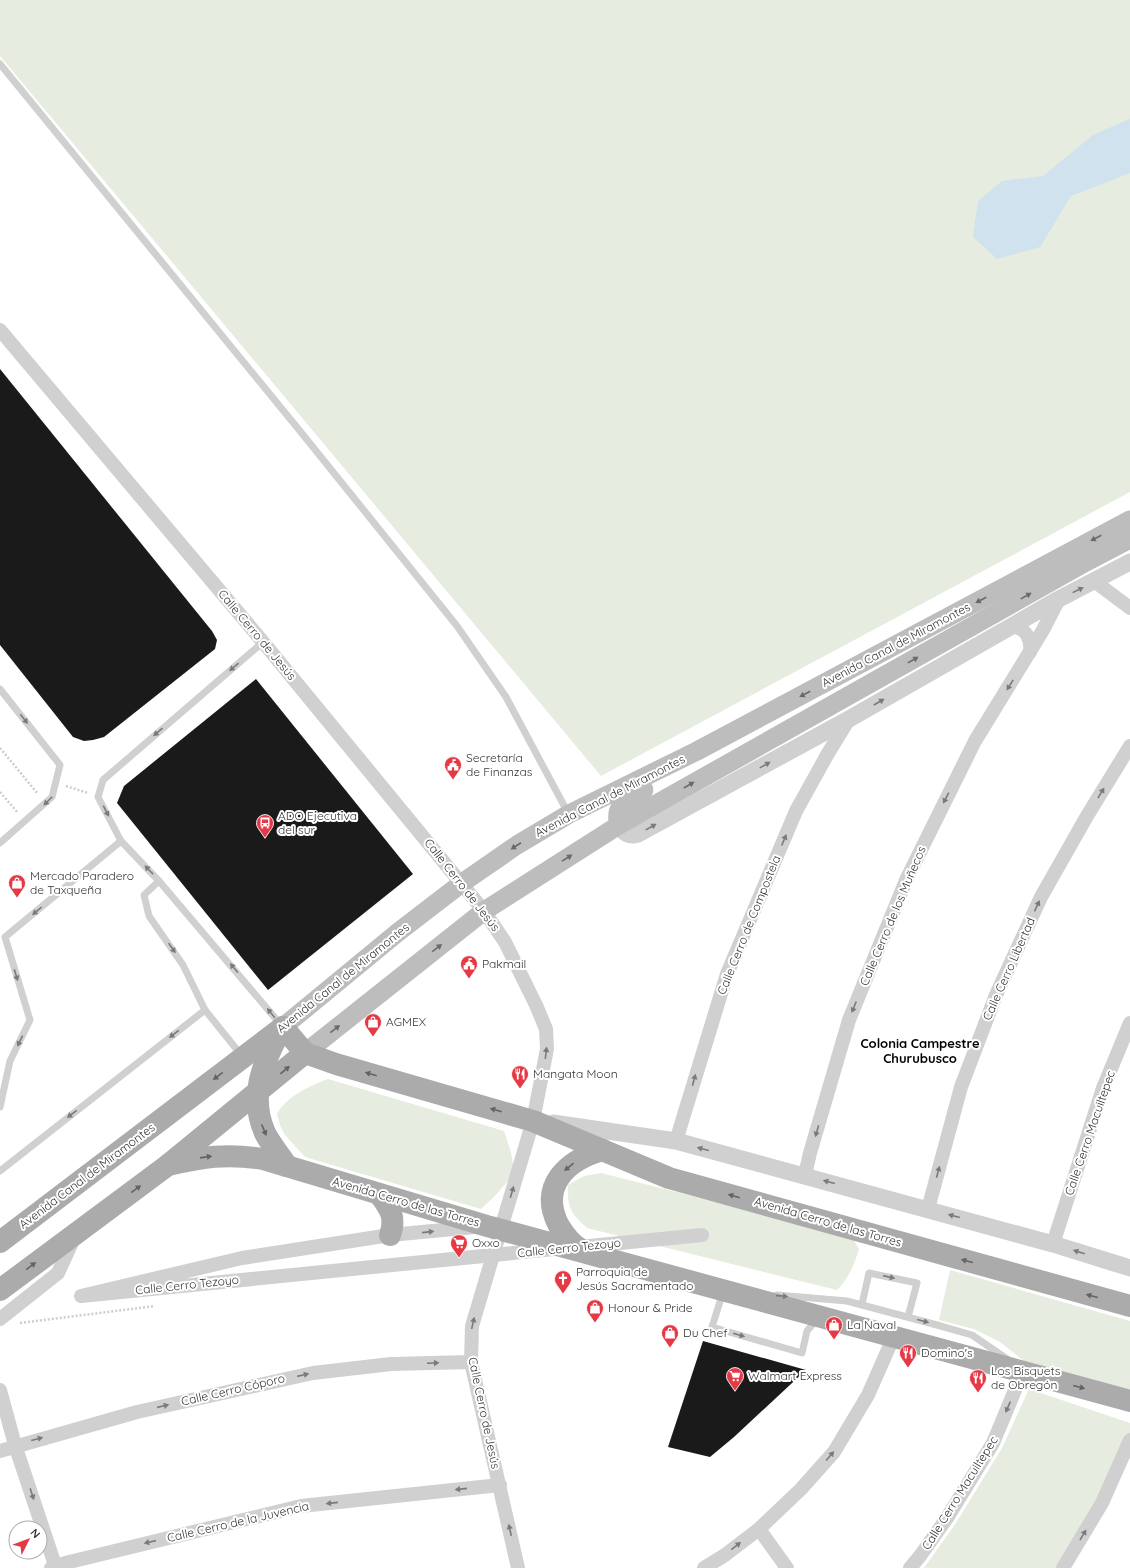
<svg xmlns="http://www.w3.org/2000/svg" width="1130" height="1568" viewBox="0 0 1130 1568" font-family="Quicksand,sans-serif">
<rect width="100%" height="100%" fill="#fff"/>
<!-- green -->
<g fill="#e6ecdf">
<polygon points="0,0 1130,0 1130,492 601,776 0,56"/>
<path d="M328 1079 504 1131C507 1141 516 1162 512 1173 509 1183 489 1202 481 1209L305 1157 285 1135 280 1125 277 1114C287 1096 309 1086 328 1079Z"/>
<path d="M601 1173 851 1236 859 1249C854 1265 849 1278 837 1290L587 1228C571 1214 567 1207 568 1185L584 1176Z"/>
<polygon points="950,1270 1130,1321 1130,1394 1029,1365 1000,1342 974,1329 939,1320"/>
<polygon points="1029,1389 1130,1423 1130,1438 1066,1568 924,1568 956,1523 1002,1448"/>
</g>
<!-- water -->
<polygon fill="#cfe2ee" points="1130,119 1130,173 1071,196 1040,247 997,259 973,237 978,201 1002,181 1043,176 1093,135"/>
<!-- building -->
<g fill="#1a1a1a">
<polygon points="0,369 212,631 217,640 215,649 104,737 93,740 84,741 73,737 0,645"/>
<polygon points="256,679 413,874 268,990 117,803 124,786"/>
<polygon points="703,1341 806,1370 734,1437 710,1457 668,1447"/>
</g>
<g fill="none" stroke-linecap="round" stroke-linejoin="round">
<!-- path -->
<g stroke="#cdcdcd" stroke-width="2.5" stroke-dasharray="2 2" stroke-linecap="butt">
<polyline points="0,748 38,794"/>
<polyline points="66,786 88,793"/>
<polyline points="0,792 18,813"/>
<polyline points="20,1323 154,1306"/>
</g>
<!-- service -->
<g stroke="#d0d0d0" stroke-width="7">
<polyline points="0,64 300,431 457,626 506,697 568,813"/>
<polyline points="263,642 103,780 98,797 121,841 159,881 281,1025"/>
<polyline points="0,689 60,765 52,797 0,843"/>
<polyline points="159,881 144,895 149,916 183,965 205,1010 242,1056"/>
<polyline points="0,1107 10,1061 30,1020 5,937 121,841"/>
<polyline points="0,1171 205,1010"/>
<polyline points="723,1292 712,1327 802,1353 807,1331 817,1319"/>
<polyline points="777,1295 847,1301 937,1325 972,1335 1010,1361"/>
<polyline points="862,1304 869,1273 917,1283 908,1317"/>
</g>
<!-- minor -->
<g stroke="#d0d0d0" stroke-width="14">
<polyline points="0,330 263,642 484,911 505,942 536,1005 546,1029 547,1049 533,1121 472,1326 471,1362 518,1568"/>
<polyline points="1094,581 1130,608"/>
<path d="M1010 626C1025 627 1032 638 1030 652"/>
<polyline points="676,1141 727,974 796,811 827,755 849,719"/>
<polyline points="805,1175 810,1153 849,1020 907,878 975,741 1043,630 1059,599"/>
<polyline points="928,1209 961,1087 996,995 1041,897 1087,816 1130,746"/>
<polyline points="475,1227 390,1235 242,1258 81,1296 554,1249"/>
<polyline points="1053,1244 1103,1088 1130,1023"/>
<polyline points="579,1247 702,1235"/>
<polyline points="0,1319 58,1273 74,1238"/>
<polyline points="0,1390 15,1445 56,1568"/>
<polyline points="0,1451 137,1412 313,1373 391,1364 471,1362"/>
<polyline points="759,1529 787,1568"/>
<polyline points="51,1568 65,1563 301,1506 500,1485"/>
<polyline points="704,1568 725,1555 759,1529 801,1489 834,1452 868,1395 894,1336"/>
<polyline points="910,1568 920,1556 947,1518 993,1443 1023,1371"/>
<polyline points="1063,1568 1102,1503 1130,1440"/>
</g>
<!-- tertiary -->
<g stroke="#d0d0d0" stroke-width="17">
<path d="M619 825C624 833 628 837 638 834L849 719 1059 599 1130 562"/>
<polyline points="553,1123 676,1141 1053,1244 1130,1268"/>
</g>
<!-- secondary -->
<g stroke="#bdbdbd" stroke-width="19">
<path d="M619 825C613 804 629 799 644 790"/>
<polyline points="283,1027 397,933 462,883 517,845 569,814 697,751 1130,520"/>
<polyline points="305,1053 484,911 619,825 1086,562 1130,539"/>
</g>
<!-- primary -->
<g stroke="#ababab" stroke-width="22">
<polyline points="283,1027 305,1053 336,1064 533,1121 669,1178 1130,1306"/>
<path d="M279 1033C262 1065 249 1097 265 1133 271 1145 280 1155 287 1166"/>
<path d="M168 1165C203 1157 226 1153 263 1159L487 1226 1130 1401"/>
<path d="M380 1195C391 1210 396 1218 390 1235"/>
<polyline points="0,1242 283,1027"/>
<path d="M582 1250C572 1245 565 1236 559 1226 538 1186 567 1160 603 1150"/>
<polyline points="0,1290 168,1165 305,1053"/>
</g>
</g>
<!-- one-way arrows -->
<defs><path id="oneway-solid" d="M-6-.8H1V-3.2L6.5 0L1 3.2V.8H-6Z"/></defs>
<g fill="#6a6a6a">
<use href="#oneway-solid" transform="translate(1096 538) rotate(152)"/>
<use href="#oneway-solid" transform="translate(1026 596) rotate(-29)"/>
<use href="#oneway-solid" transform="translate(981 600) rotate(152)"/>
<use href="#oneway-solid" transform="translate(913 660) rotate(-29)"/>
<use href="#oneway-solid" transform="translate(805 694) rotate(152)"/>
<use href="#oneway-solid" transform="translate(689 785) rotate(-30)"/>
<use href="#oneway-solid" transform="translate(516 846) rotate(147)"/>
<use href="#oneway-solid" transform="translate(567 858) rotate(-32)"/>
<use href="#oneway-solid" transform="translate(437 948) rotate(-38)"/>
<use href="#oneway-solid" transform="translate(335 1029) rotate(-38)"/>
</g>
<g fill="#7a7a7a">
<use href="#oneway-solid" transform="translate(1078 590) rotate(-26)"/>
<use href="#oneway-solid" transform="translate(234 667) rotate(140)"/>
<use href="#oneway-solid" transform="translate(1010 685) rotate(122)"/>
<use href="#oneway-solid" transform="translate(879 702) rotate(-30)"/>
<use href="#oneway-solid" transform="translate(24 719) rotate(52)"/>
<use href="#oneway-solid" transform="translate(158 732) rotate(139)"/>
<use href="#oneway-solid" transform="translate(765 765) rotate(-29)"/>
<use href="#oneway-solid" transform="translate(1101 793) rotate(-59)"/>
<use href="#oneway-solid" transform="translate(946 798) rotate(117)"/>
<use href="#oneway-solid" transform="translate(48 801) rotate(135)"/>
<use href="#oneway-solid" transform="translate(106 811) rotate(63)"/>
<use href="#oneway-solid" transform="translate(651 827) rotate(-29)"/>
<use href="#oneway-solid" transform="translate(784 840) rotate(-67)"/>
<use href="#oneway-solid" transform="translate(149 870) rotate(-134)"/>
<use href="#oneway-solid" transform="translate(1037 906) rotate(-65)"/>
<use href="#oneway-solid" transform="translate(37 911) rotate(140)"/>
<use href="#oneway-solid" transform="translate(172 948) rotate(55)"/>
<use href="#oneway-solid" transform="translate(234 968) rotate(-130)"/>
<use href="#oneway-solid" transform="translate(16 975) rotate(73)"/>
<use href="#oneway-solid" transform="translate(854 1007) rotate(112)"/>
<use href="#oneway-solid" transform="translate(271 1013) rotate(-129)"/>
<use href="#oneway-solid" transform="translate(174 1034) rotate(142)"/>
<use href="#oneway-solid" transform="translate(20 1041) rotate(116)"/>
<use href="#oneway-solid" transform="translate(546 1053) rotate(-83)"/>
<use href="#oneway-solid" transform="translate(694 1080) rotate(-75)"/>
<use href="#oneway-solid" transform="translate(72 1114) rotate(142)"/>
<use href="#oneway-solid" transform="translate(817 1131) rotate(106)"/>
<use href="#oneway-solid" transform="translate(703 1149) rotate(-165)"/>
<use href="#oneway-solid" transform="translate(938 1172) rotate(-75)"/>
<use href="#oneway-solid" transform="translate(829 1182) rotate(-165)"/>
<use href="#oneway-solid" transform="translate(512 1192) rotate(-74)"/>
<use href="#oneway-solid" transform="translate(954 1216) rotate(-165)"/>
<use href="#oneway-solid" transform="translate(428 1232) rotate(-6)"/>
<use href="#oneway-solid" transform="translate(1079 1252) rotate(-163)"/>
<use href="#oneway-solid" transform="translate(889 1277) rotate(13)"/>
<use href="#oneway-solid" transform="translate(782 1296) rotate(4)"/>
<use href="#oneway-solid" transform="translate(923 1321) rotate(15)"/>
<use href="#oneway-solid" transform="translate(473 1323) rotate(-77)"/>
<use href="#oneway-solid" transform="translate(739 1335) rotate(16)"/>
<use href="#oneway-solid" transform="translate(433 1363) rotate(-2)"/>
<use href="#oneway-solid" transform="translate(303 1375) rotate(-13)"/>
<use href="#oneway-solid" transform="translate(163 1406) rotate(-13)"/>
<use href="#oneway-solid" transform="translate(1008 1407) rotate(113)"/>
<use href="#oneway-solid" transform="translate(37 1439) rotate(-15)"/>
<use href="#oneway-solid" transform="translate(830 1456) rotate(-49)"/>
<use href="#oneway-solid" transform="translate(461 1489) rotate(174)"/>
<use href="#oneway-solid" transform="translate(32 1494) rotate(72)"/>
<use href="#oneway-solid" transform="translate(332 1503) rotate(174)"/>
<use href="#oneway-solid" transform="translate(510 1530) rotate(-102)"/>
<use href="#oneway-solid" transform="translate(1083 1535) rotate(-59)"/>
<use href="#oneway-solid" transform="translate(150 1542) rotate(167)"/>
<use href="#oneway-solid" transform="translate(736 1546) rotate(-38)"/>
</g>
<g fill="#636363">
<use href="#oneway-solid" transform="translate(285 1070) rotate(-40)"/>
<use href="#oneway-solid" transform="translate(371 1074) rotate(-164)"/>
<use href="#oneway-solid" transform="translate(218 1076) rotate(143)"/>
<use href="#oneway-solid" transform="translate(496 1110) rotate(-164)"/>
<use href="#oneway-solid" transform="translate(264 1130) rotate(67)"/>
<use href="#oneway-solid" transform="translate(206 1157) rotate(-8)"/>
<use href="#oneway-solid" transform="translate(569 1167) rotate(141)"/>
<use href="#oneway-solid" transform="translate(136 1189) rotate(-36)"/>
<use href="#oneway-solid" transform="translate(734 1196) rotate(-164)"/>
<use href="#oneway-solid" transform="translate(967 1261) rotate(-165)"/>
<use href="#oneway-solid" transform="translate(31 1266) rotate(-37)"/>
<use href="#oneway-solid" transform="translate(1092 1296) rotate(-165)"/>
<use href="#oneway-solid" transform="translate(1079 1387) rotate(15)"/>
</g>
<!-- icons -->
<defs>
<g id="civic-pin" transform="scale(0.9)"><path d="M0 17L-7.5 6A9.5 9.5 0 1 1 7.5 6Z" fill="#e63946" stroke="#fff"/><path d="M-.6-6.5H3V-4.5H.6V-3L4-1V1h2V6H-6V1h2V-1L-.6-3ZM-1.2 2.5V6h2.4V2.5Z" fill="#fff"/></g>
<g id="bus-pin" transform="scale(0.9)"><path d="M0 17L-7.5 6A9.5 9.5 0 1 1 7.5 6Z" fill="#e63946" stroke="#fff"/><path d="M-5-6H5V4H4V6H2V4H-2V6H-4V4H-5ZM-3.5-4V0h7V-4ZM-3.5 1.2v1.5H-2V1.2ZM2 1.2v1.5H3.5V1.2Z" fill="#fff"/></g>
<g id="shop-pin" transform="scale(0.9)"><path d="M0 17L-7.5 6A9.5 9.5 0 1 1 7.5 6Z" fill="#e63946" stroke="#fff"/><path d="M-5-2.5h2.3a2.7 3.5 0 0 1 5.4 0H5L5.5 6h-11ZM-1.5-2.5h3a1.5 2.3 0 0 0-3 0Z" fill="#fff"/></g>
<g id="restaurant-pin" transform="scale(0.9)"><path d="M0 17L-7.5 6A9.5 9.5 0 1 1 7.5 6Z" fill="#e63946" stroke="#fff"/><path d="M-5-6h1v4h1v-4h1v4h1v-4h1v5L-1.5 .5V6h-2V.5L-5-1ZM5-6V6H3V1.5H1.5Q1.5-4 5-6Z" fill="#fff"/></g>
<g id="supermarket-pin" transform="scale(0.9)"><path d="M0 17L-7.5 6A9.5 9.5 0 1 1 7.5 6Z" fill="#e63946" stroke="#fff"/><path d="M-6-5.5h2.5l.6 2H6L4.5 2H-2.5L-4.4-4H-6ZM-1.5 3.2a1.3 1.3 0 1 0 .1 0ZM3 3.2a1.3 1.3 0 1 0 .1 0Z" fill="#fff"/></g>
<g id="church-pin" transform="scale(0.9)"><path d="M0 17L-7.5 6A9.5 9.5 0 1 1 7.5 6Z" fill="#e63946" stroke="#fff"/><path d="M-1.2-6h2.4v3.5h3.3v2.4h-3.3V6h-2.4V-.1h-3.3v-2.4h3.3Z" fill="#fff"/></g>
</defs>
<g fill-rule="evenodd">
<use href="#civic-pin" x="453" y="765"/>
<use href="#bus-pin" x="265" y="823"/>
<use href="#shop-pin" x="17" y="883"/>
<use href="#civic-pin" x="469" y="964"/>
<use href="#shop-pin" x="373" y="1022"/>
<use href="#restaurant-pin" x="520" y="1074"/>
<use href="#supermarket-pin" x="459" y="1243"/>
<use href="#church-pin" x="563" y="1279"/>
<use href="#shop-pin" x="595" y="1308"/>
<use href="#shop-pin" x="834" y="1325"/>
<use href="#shop-pin" x="670" y="1333"/>
<use href="#restaurant-pin" x="908" y="1353"/>
<use href="#supermarket-pin" x="735" y="1376"/>
<use href="#restaurant-pin" x="978" y="1378"/>
</g>
<g text-anchor="middle" stroke-width="4" stroke-linejoin="round" paint-order="stroke">
<!-- street labels -->
<g font-size="12" fill="#333" stroke="#fff">
<text transform="translate(257 635) rotate(50)" y="4">Calle Cerro de Jesús</text>
<text transform="translate(896 645) rotate(-28)" y="4">Avenida Canal de Miramontes</text>
<text transform="translate(610 796) rotate(-27)" y="4">Avenida Canal de Miramontes</text>
<text transform="translate(462 885) rotate(52)" y="4">Calle Cerro de Jesús</text>
<text transform="translate(893 916) rotate(-67)" y="4">Calle Cerro de los Muñecos</text>
<text transform="translate(749 925) rotate(-68)" y="4">Calle Cerro de Compostela</text>
<text transform="translate(1009 969) rotate(-66)" y="4">Calle Cerro Libertad</text>
<text transform="translate(343 978) rotate(-39)" y="4">Avenida Canal de Miramontes</text>
<text transform="translate(1090 1133) rotate(-71)" y="4">Calle Cerro Macuiltepec</text>
<text transform="translate(87 1176) rotate(-37)" y="4">Avenida Canal de Miramontes</text>
<text transform="translate(406 1202) rotate(16)" y="4">Avenida Cerro de las Torres</text>
<text transform="translate(828 1222) rotate(16)" y="4">Avenida Cerro de las Torres</text>
<text transform="translate(569 1248) rotate(-6)" y="4">Calle Cerro Tezoyo</text>
<text transform="translate(187 1285) rotate(-6)" y="4">Calle Cerro Tezoyo</text>
<text transform="translate(233 1390) rotate(-13)" y="4">Calle Cerro Cóporo</text>
<text transform="translate(484 1413) rotate(78)" y="4">Calle Cerro de Jesús</text>
<text transform="translate(960 1493) rotate(-58)" y="4">Calle Cerro Macuiltepec</text>
<text transform="translate(238 1522) rotate(-13)" y="4">Calle Cerro de la Juvencia</text>
</g>
<!-- poi labels -->
<g font-size="12" fill="#333" stroke="#fff" text-anchor="start">
<text x="466" y="762">Secretaría<tspan x="466" dy="14">de Finanzas</tspan></text>
<text x="278" y="820">ADO Ejecutiva<tspan x="278" dy="14">del sur</tspan></text>
<text x="30" y="880">Mercado Paradero<tspan x="30" dy="14">de Taxqueña</tspan></text>
<text x="482" y="968">Pakmail</text>
<text x="386" y="1026">AGMEX</text>
<text x="533" y="1078">Mangata Moon</text>
<text x="472" y="1247">Oxxo</text>
<text x="576" y="1276">Parroquia de<tspan x="576" dy="14">Jesús Sacramentado</tspan></text>
<text x="608" y="1312">Honour &amp; Pride</text>
<text x="847" y="1329">La Naval</text>
<text x="683" y="1337">Du Chef</text>
<text x="921" y="1357">Domino's</text>
<text x="991" y="1375">Los Bisquets<tspan x="991" dy="14">de Obregón</tspan></text>
<text x="748" y="1380">Walmart Express</text>
</g>
<!-- neighbourhood labels -->
<g font-size="13" font-weight="bold" fill="#000" stroke="#fff">
<text x="920" y="1048">Colonia Campestre<tspan x="920" dy="15">Churubusco</tspan></text>
</g>
</g>
<!-- north arrow -->
<g transform="translate(28 1540) rotate(48)"><circle r="19" fill="#ffffff" stroke="#adadad"/>
<path d="M0-3L7 15L0 10L-7 15Z" fill="#e63946"/>
<text y="-6" font-size="11" font-weight="bold" text-anchor="middle" fill="#333333">N</text>
</g>
</svg>
